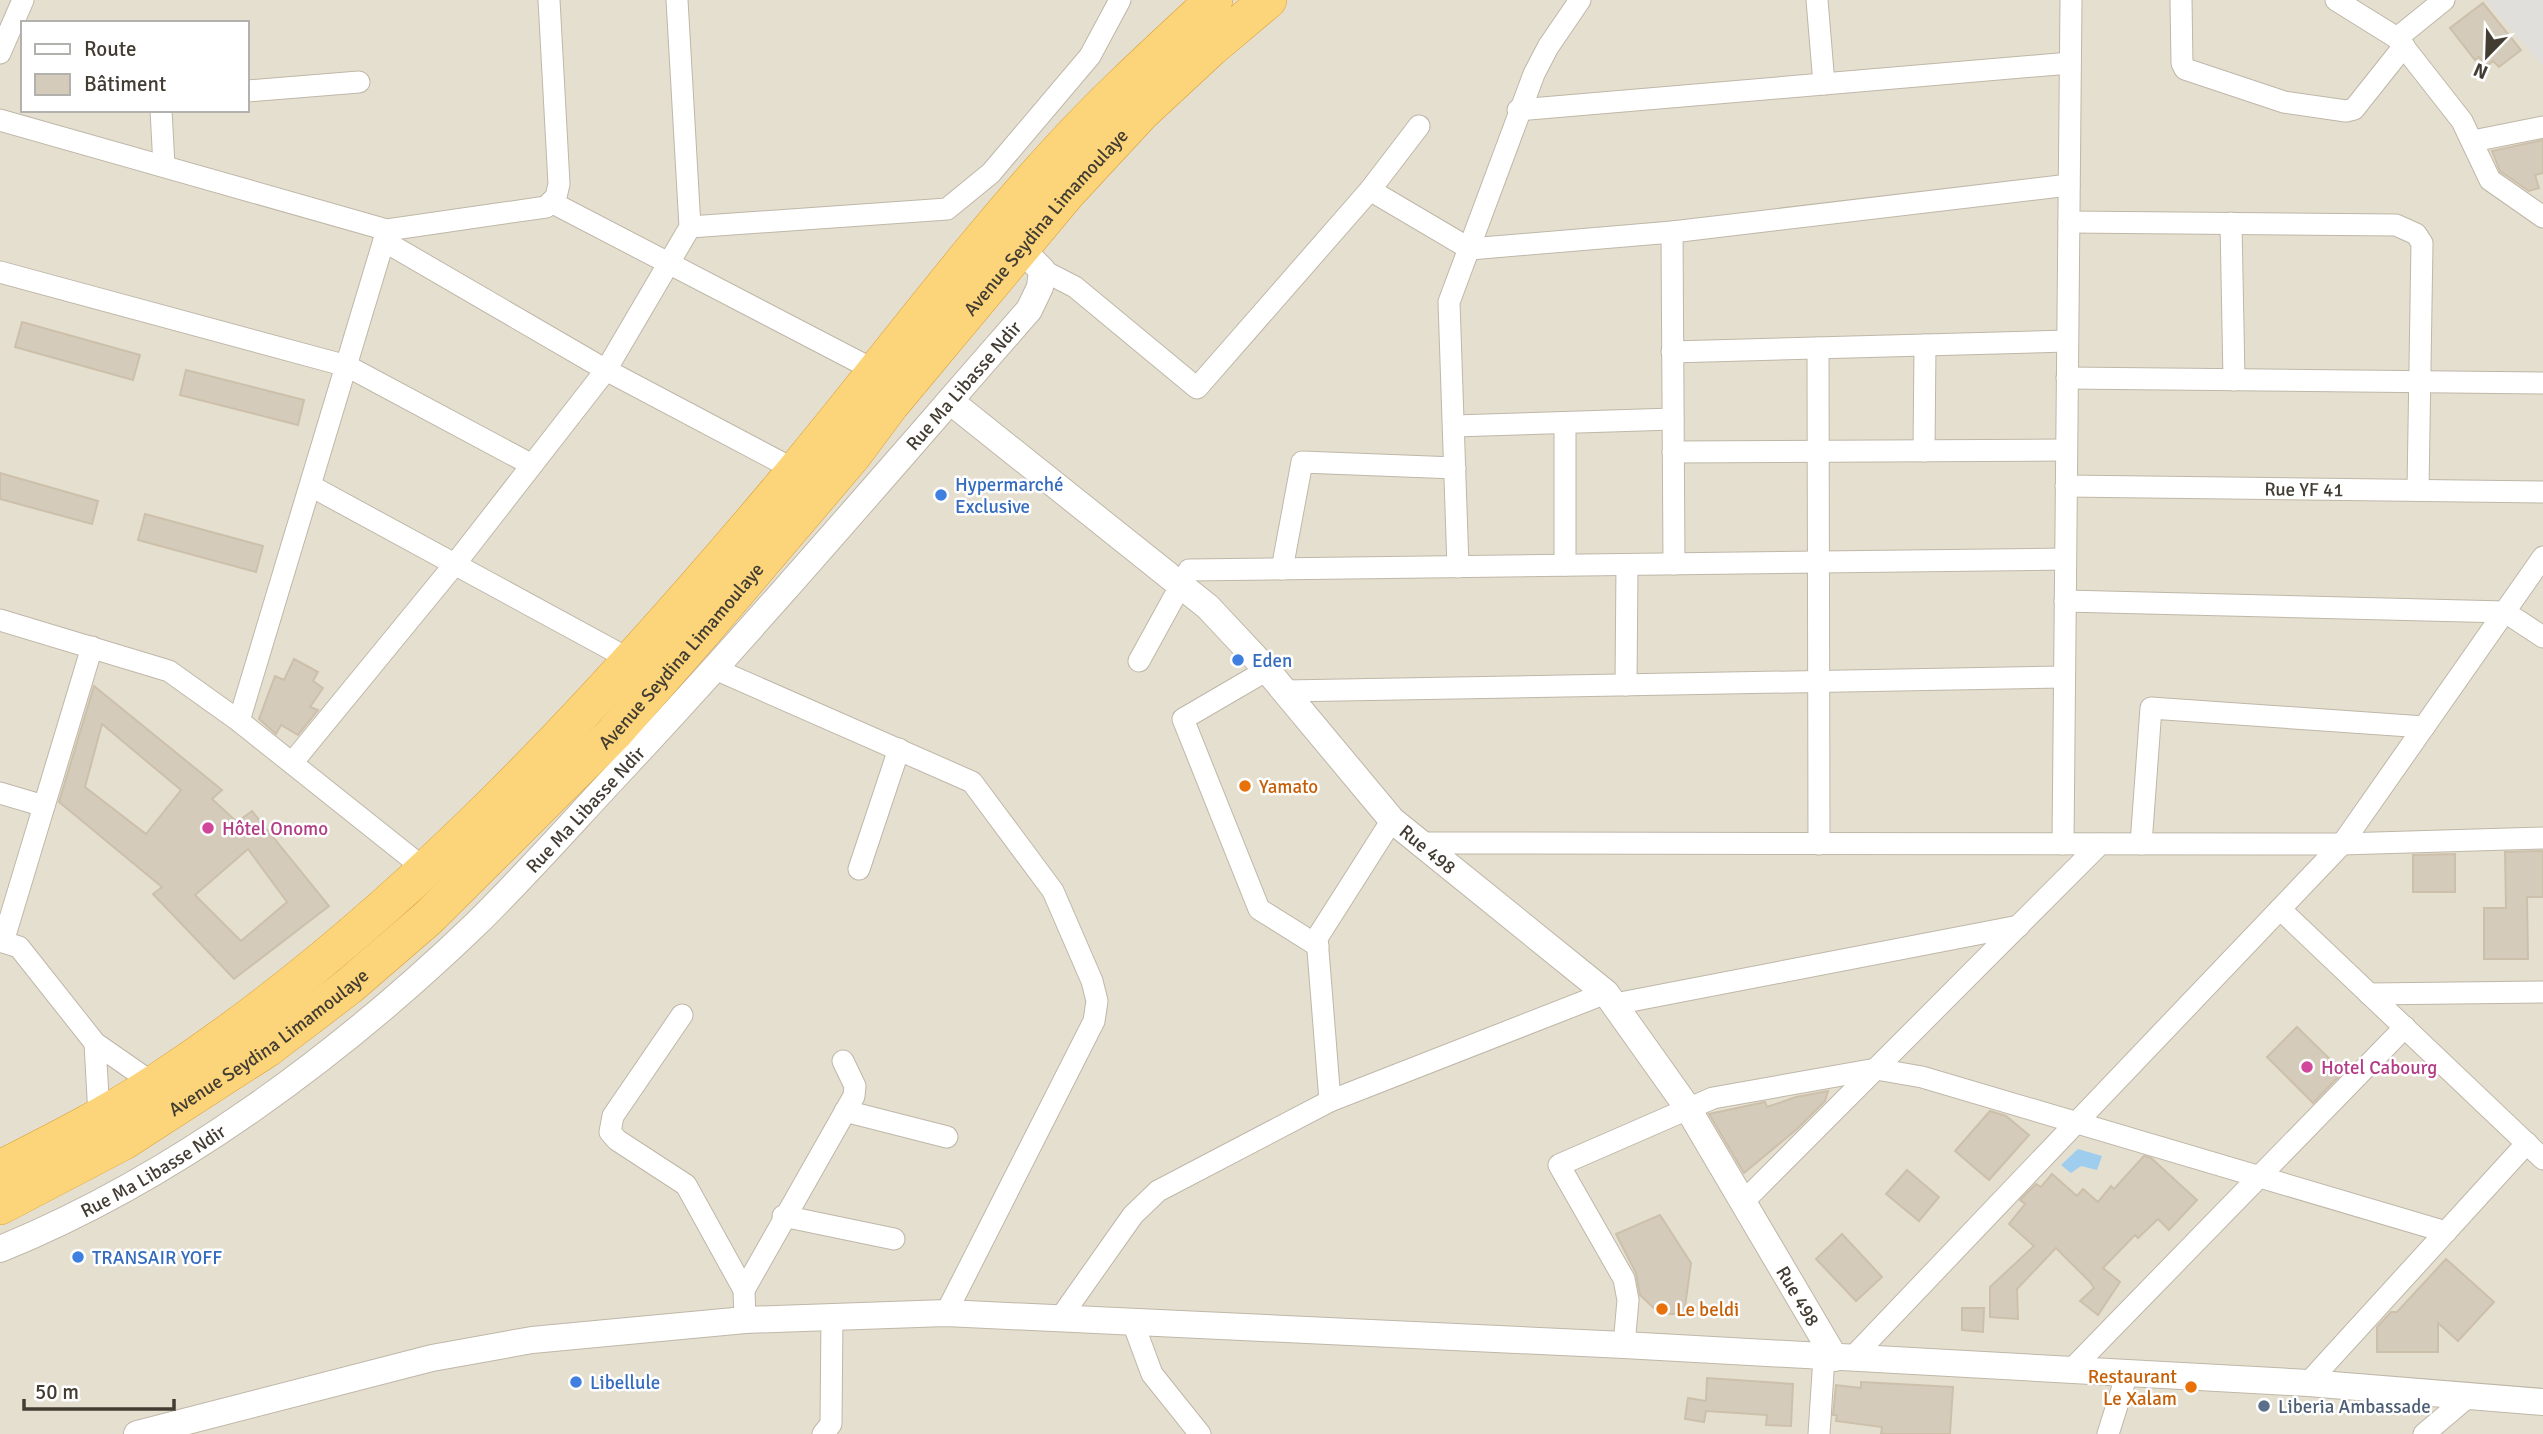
<svg xmlns="http://www.w3.org/2000/svg" width="2543" height="1434" viewBox="0 0 2543 1434" font-family="Signika,sans-serif">
<rect width="100%" height="100%" fill="#f1ede2"/>
<!-- residential -->
<path fill="#e5dfd0" fill-rule="evenodd" d="M0 0H2543V1434H0ZM23 23H247V110H23Z"/>
<!-- parking -->
<polygon fill="#e1dfdb" points="2485,0 2543,0 2543,66"/>
<!-- water -->
<polygon fill="#9ecdee" points="2078,1149 2102,1156 2097,1170 2081,1166 2071,1173 2061,1165"/>
<!-- building -->
<g fill="#d5cbbb" stroke="#cdc0ab" stroke-width="2" fill-rule="evenodd">
<polygon points="2483,3 2521,50 2499,67 2493,61 2487,66 2479,57 2475,60 2450,28"/>
<polygon points="2543,140 2543,173 2535,175 2539,188 2529,191 2500,171 2492,151"/>
<polygon points="22,322 140,355 133,380 15,347"/>
<polygon points="186,370 304,400 298,425 180,395"/>
<polygon points="0,473 98,501 92,524 0,499"/>
<polygon points="145,514 263,546 256,572 138,540"/>
<polygon points="294,659 318,672 313,681 323,688 310,707 318,710 298,735 281,725 276,734 259,719 275,676 284,680"/>
<path d="M94 686 222 790 212 799 237 822 252 811 329 906 234 979 153 894 162 887 59 802ZM102 724 181 790 146 834 85 787ZM248 849 287 902 241 941 195 895Z"/>
<polygon points="2543,851 2543,897 2527,897 2528,959 2484,959 2484,908 2506,908 2505,852"/>
<polygon points="2455,854 2455,892 2413,892 2413,855"/>
<polygon points="2297,1027 2343,1072 2313,1103 2267,1057"/>
<polygon points="1828,1091 1825,1101 1797,1129 1744,1173 1709,1114 1765,1102 1767,1107 1796,1097"/>
<polygon points="1990,1111 2006,1116 2029,1135 1989,1180 1955,1151"/>
<polygon points="2144,1156 2151,1158 2197,1200 2169,1230 2158,1219 2138,1238 2135,1235 2103,1268 2120,1282 2098,1315 2080,1301 2094,1288 2090,1282 2056,1248 2017,1289 2018,1319 1990,1317 1990,1287 2034,1246 2009,1224 2025,1204 2020,1200 2036,1184 2041,1187 2052,1174 2077,1196 2083,1189 2098,1202 2111,1186 2114,1189"/>
<polygon points="1907,1170 1939,1197 1919,1221 1886,1194"/>
<polygon points="1660,1215 1691,1263 1684,1314 1660,1314 1640,1295 1636,1273 1616,1234"/>
<polygon points="1842,1234 1882,1277 1856,1301 1816,1259"/>
<polygon points="2446,1259 2494,1302 2458,1341 2438,1323 2438,1352 2377,1352 2377,1327 2391,1312 2397,1312"/>
<polygon points="1962,1308 1984,1308 1983,1332 1962,1330"/>
<polygon points="1707,1378 1793,1384 1791,1426 1766,1425 1767,1415 1706,1411 1704,1422 1685,1419 1688,1398 1706,1401"/>
<polygon points="1861,1382 1953,1387 1950,1434 1881,1434 1882,1427 1836,1421 1837,1415 1833,1415 1836,1385 1861,1388"/>
</g>
<g fill="none" stroke-linecap="round" stroke-linejoin="round">
<!-- minor casing -->
<g stroke="#bfb7a8" stroke-width="23">
<g id="minor">
<polyline points="1817,0 1824,84"/>
<polyline points="2181,0 2182,63 2185,69 2284,102 2346,111 2354,109 2404,46"/>
<polyline points="2336,0 2397,38 2444,0"/>
<polyline points="2397,38 2462,121 2490,180 2543,217"/>
<polyline points="0,53 23,0"/>
<polyline points="247,91 359,82"/>
<polyline points="161,110 164,166"/>
<polyline points="1518,110 2070,63"/>
<polyline points="0,120 387,230 546,207 556,197 559,184 549,0"/>
<polyline points="2473,141 2543,127"/>
<polyline points="1370,190 1419,126"/>
<polyline points="551,202 874,370"/>
<polyline points="2069,222 2396,225 2416,234 2422,243 2418,490"/>
<polyline points="2231,223 2234,380"/>
<polyline points="690,227 947,209 991,173 1090,56 1120,0"/>
<polyline points="1672,232 1674,564"/>
<polyline points="384,241 606,370 795,470"/>
<polyline points="1042,270 1075,287 1197,388 1370,190 1470,249 1672,232 2069,185"/>
<polyline points="0,272 347,366 532,465"/>
<polyline points="1818,348 1819,844"/>
<polyline points="1672,352 2067,341"/>
<polyline points="2067,378 2543,383"/>
<polyline points="1565,423 1565,565"/>
<polyline points="1454,426 1673,419"/>
<polyline points="1924,451 1925,345"/>
<polyline points="1673,452 2066,450"/>
<polyline points="311,486 629,659"/>
<path id="s1" d="M2066 486 2543 492"/>
<polyline points="1458,567 1449,302 1534,74 1548,47 1580,0"/>
<polyline points="1282,569 1302,462 1455,468"/>
<polyline points="2065,601 2505,612 2543,637"/>
<polyline points="0,620 169,671 239,721 426,870"/>
<polyline points="1139,661 1189,570 2065,559"/>
<polyline points="715,669 972,782 1053,891 1092,981 1097,1001 1094,1021 946,1313"/>
<polyline points="1267,670 1183,719 1259,909 1318,946"/>
<polyline points="1626,685 1627,565"/>
<polyline points="1285,691 2064,677"/>
<polyline points="239,721 387,230"/>
<polyline points="292,763 455,564 606,370 690,227 677,0"/>
<polyline points="0,793 44,806"/>
<polyline points="1421,843 2342,844 2543,838"/>
<polyline points="2063,844 2071,0"/>
<polyline points="2141,844 2151,708 2424,727"/>
<polyline points="859,869 899,749"/>
<polyline points="2280,909 2543,1159"/>
<polyline points="0,941 19,947 95,1043 154,1084"/>
<polyline points="3,942 92,647"/>
<polyline points="2369,994 2543,992"/>
<polyline points="1615,1004 2019,926"/>
<polyline points="682,1015 613,1116 610,1132 617,1140 686,1185 744,1290"/>
<polyline points="95,1043 99,1116"/>
<polyline points="1330,1101 1317,938 1392,820"/>
<polyline points="845,1111 947,1137"/>
<polyline points="1743,1202 2100,844"/>
<polyline points="783,1216 894,1239"/>
<polyline points="1061,1317 1133,1215 1158,1191 1330,1101 1606,993"/>
<polyline points="745,1320 744,1290 854,1096 855,1086 843,1061"/>
<polyline points="1132,1320 1152,1374 1200,1434"/>
<polyline points="1624,1345 1628,1300 1624,1279 1559,1165 1713,1098 1876,1069 1922,1077 2446,1232"/>
<polyline points="1851,1359 2342,844 2543,557"/>
<polyline points="2070,1371 2405,1027"/>
<polyline points="2308,1383 2527,1143"/>
<polyline points="823,1434 831,1424 832,1315"/>
<polyline points="1819,1434 1824,1357"/>
<polyline points="2108,1434 2127,1374"/>
<polyline points="2424,1434 2469,1396"/>
</g>
</g>
<!-- tertiary casing -->
<g stroke="#bfb7a8" stroke-width="28">
<g id="tertiary">
<path id="s2" d="M950 401 1208 607 1267 670 1392 820 1606 993 1687 1107 1835 1358"/>
<path id="s3" d="M0 1249C173 1179 341 1054 476 924 528 873 576 818 626 765 764 617 896 462 1029 310L1040 287 1042 270 1022 250"/>
<polyline points="137,1434 432,1358 532,1340 745,1320 946,1313 1624,1345 2308,1383 2543,1402"/>
</g>
</g>
<!-- trunk casing -->
<g stroke="#da9f33" stroke-width="38">
<g id="trunk">
<path d="M0 1169C53 1142 107 1115 157 1082 399 924 610 692 795 471 882 366 963 256 1055 155 1105 100 1159 51 1214 0"/>
<path id="s4" d="M0 1206 124 1141 268 1048 348 987 428 918 614 733 705 629 853 455 891 404 1067 193 1141 113 1211 48 1268 0"/>
</g>
</g>
<!-- minor -->
<use href="#minor" stroke="#fff" stroke-width="21"/>
<!-- tertiary -->
<use href="#tertiary" stroke="#fff" stroke-width="26"/>
<!-- trunk -->
<use href="#trunk" stroke="#fcd47a" stroke-width="37"/>
</g>
<!-- markers -->
<g fill="#3f7fe0" stroke="#fff" stroke-width="2.5">
<circle cx="941" cy="495" r="7"/>
<circle cx="1238" cy="660" r="7"/>
<circle cx="78" cy="1257" r="7"/>
<circle cx="576" cy="1382" r="7"/>
</g>
<g fill="#e8710a" stroke="#fff" stroke-width="2.5">
<circle cx="1245" cy="786" r="7"/>
<circle cx="1662" cy="1309" r="7"/>
<circle cx="2191" cy="1387" r="7"/>
</g>
<g fill="#d1479c" stroke="#fff" stroke-width="2.5">
<circle cx="208" cy="828" r="7"/>
<circle cx="2307" cy="1067" r="7"/>
</g>
<circle fill="#5c6f8a" stroke="#fff" stroke-width="2.5" cx="2264" cy="1406" r="7"/>
<g text-anchor="middle" stroke-width="5" stroke-linejoin="round" paint-order="stroke">
<!-- street labels -->
<g font-size="19" fill="#423c33" stroke="#fff">
<text dy="7" stroke="none"><textPath href="#s4" startOffset="1449">Avenue Seydina Limamoulaye</textPath></text>
<text dy="7" stroke="none"><textPath href="#s3" startOffset="1306">Rue Ma Libasse Ndir</textPath></text>
<text dy="7" stroke="none"><textPath href="#s1" startOffset="238">Rue YF 41</textPath></text>
<text dy="7" stroke="none"><textPath href="#s4" startOffset="882">Avenue Seydina Limamoulaye</textPath></text>
<text dy="7" stroke="none"><textPath href="#s3" startOffset="738">Rue Ma Libasse Ndir</textPath></text>
<text dy="7" stroke="none"><textPath href="#s2" startOffset="658">Rue 498</textPath></text>
<text dy="7" stroke="none"><textPath href="#s4" startOffset="315">Avenue Seydina Limamoulaye</textPath></text>
<text dy="7" stroke="none"><textPath href="#s3" startOffset="172">Rue Ma Libasse Ndir</textPath></text>
<text dy="7" stroke="none"><textPath href="#s2" startOffset="1246">Rue 498</textPath></text>
</g>
<!-- shop labels -->
<g font-size="19" fill="#366cbe" stroke="#fff" text-anchor="start">
<text x="955" y="491">Hypermarché<tspan x="955" dy="22">Exclusive</tspan></text>
<text x="1252" y="667">Eden</text>
<text x="92" y="1264">TRANSAIR YOFF</text>
<text x="590" y="1389">Libellule</text>
</g>
<!-- food labels -->
<g font-size="19" fill="#c56008" stroke="#fff" text-anchor="start">
<text x="1259" y="793">Yamato</text>
<text x="1676" y="1316">Le beldi</text>
<text x="2177" y="1383" text-anchor="end">Restaurant<tspan x="2177" dy="22">Le Xalam</tspan></text>
</g>
<!-- hotel labels -->
<g font-size="19" fill="#b23c85" stroke="#fff" text-anchor="start">
<text x="222" y="835">Hôtel Onomo</text>
<text x="2321" y="1074">Hotel Cabourg</text>
</g>
<!-- service labels -->
<g font-size="19" fill="#4e5e75" stroke="#fff" text-anchor="start">
<text x="2278" y="1413">Liberia Ambassade</text>
</g>
</g>
<!-- legend -->
<rect x="21" y="21" width="228" height="91" fill="#ffffff" stroke="#b3b1ad" stroke-width="2"/>
<rect x="35" y="44" width="35" height="10" fill="#ffffff" stroke="#b3b1ad" stroke-width="2"/>
<text x="84" y="56" font-size="21" fill="#423c33">Route</text>
<rect x="35" y="74" width="35" height="21" fill="#d5cbbb" stroke="#b3b1ad" stroke-width="2"/>
<text x="84" y="91" font-size="21" fill="#423c33">Bâtiment</text>
<!-- north arrow -->
<g transform="translate(2487 56) rotate(203)" stroke="#ffffff" stroke-width="5" paint-order="stroke">
<path d="M0-5L12 26L0 18L-12 26Z" fill="#423c33"/>
<text y="-10" font-size="19" font-weight="bold" text-anchor="middle" fill="#423c33">N</text>
</g>
<!-- scale -->
<path d="M24 1399v10h150v-10" fill="none" stroke="#423c33" stroke-width="3.5"/>
<text x="35" y="1399" font-size="21" fill="#423c33" stroke="#ffffff" stroke-width="5" paint-order="stroke">50 m</text>
</svg>
